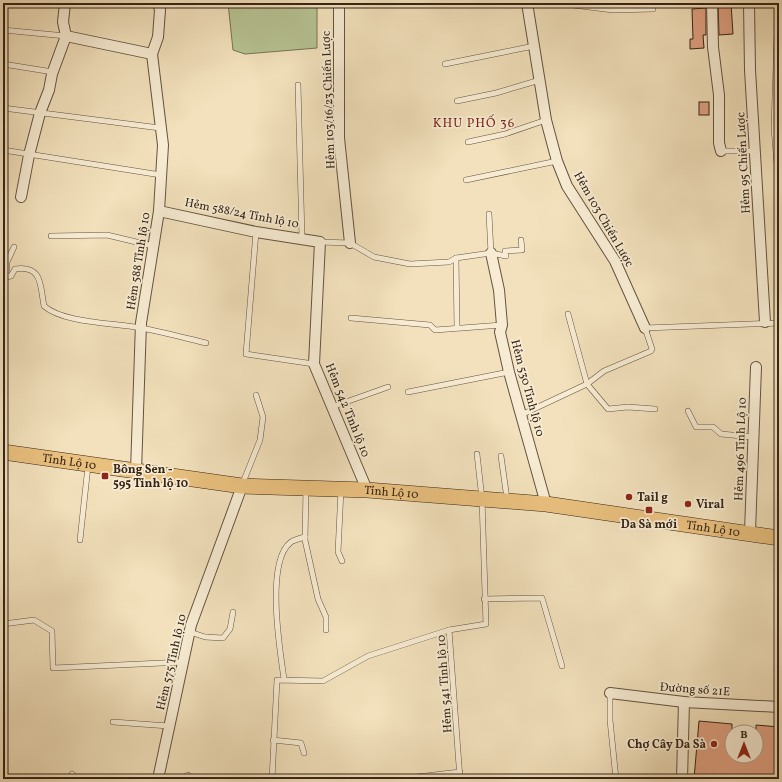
<svg xmlns="http://www.w3.org/2000/svg" width="782" height="782" viewBox="0 0 782 782" font-family="Vollkorn,serif">
<rect width="100%" height="100%" fill="#f2e1bc"/>
<filter id="stains"><feTurbulence type="fractalNoise" baseFrequency=".005" numOctaves="4"/><feColorMatrix values="0 0 0 0 .2 0 0 0 0 .09 0 0 0 0 .02 0 0 0 .5 -.17"/></filter>
<radialGradient id="worn" r=".72"><stop offset=".6" stop-color="#630" stop-opacity="0"/><stop offset="1" stop-color="#630" stop-opacity=".3"/></radialGradient>
<!-- green -->
<polygon fill="#b7c393" stroke="#767455" points="228,3 317,3 317,48 245,54 233,50"/>
<!-- building -->
<g fill="#e0a182" stroke="#352417">
<polygon points="718,3 731,3 733,34 719,35"/>
<polygon points="706,8 706,35 703,35 704,48 690,49 690,39 693,39 692,9"/>
<rect x="699" y="102" width="10" height="13"/>
<polygon points="699,721 732,724 732,756 756,756 756,725 779,727 779,779 694,779"/>
</g>
<g fill="none" stroke-linecap="round" stroke-linejoin="round">
<!-- service casing -->
<g stroke="#645340" stroke-width="6">
<g id="service">
<polyline points="557,3 613,10 653,9"/>
<polyline points="778,3 774,128 779,189"/>
<polyline points="3,30 66,36"/>
<polyline points="3,64 53,72"/>
<polyline points="445,64 534,46"/>
<polyline points="298,85 302,238"/>
<polyline points="457,101 496,93 540,80"/>
<polyline points="3,108 160,128"/>
<polyline points="468,142 505,134 546,120"/>
<polyline points="3,150 161,175"/>
<polyline points="721,151 755,151"/>
<polyline points="466,180 557,161"/>
<polyline points="489,214 491,253"/>
<polyline points="256,232 246,354 314,364"/>
<polyline points="51,236 107,235 153,246"/>
<polyline points="320,242 350,243 374,257 410,264 449,262 456,258 491,253 506,256 505,251 522,250 521,240"/>
<polyline points="456,258 457,327"/>
<path d="M3 276 6 277 11 276 15 269C43 265 40 286 44 306 63 323 114 323 141 328 163 332 185 338 206 343"/>
<polyline points="6,277 7,262 14,247"/>
<polyline points="568,314 587,384 608,409 628,407 655,409"/>
<polyline points="351,318 430,325 435,330 502,325"/>
<polyline points="408,392 509,372"/>
<polyline points="332,407 388,387"/>
<polyline points="688,411 696,427 713,427 721,434 753,437"/>
<polyline points="521,415 587,384 604,371 651,351 652,349 645,328 779,323"/>
<polyline points="501,456 507,499"/>
<polyline points="242,485 260,440 263,417 256,395"/>
<polyline points="306,489 305,540 318,599 326,617 326,630"/>
<polyline points="341,490 338,552 342,561"/>
<polyline points="80,540 88,466"/>
<polyline points="484,599 542,598 562,666"/>
<polyline points="3,624 34,620 52,631 53,668 184,662"/>
<polyline points="190,632 205,637 223,638 230,629 233,612"/>
<path d="M284 679C280 651 265 561 291 542 294 540 301 538 305 537"/>
<polyline points="610,693 610,720 616,779"/>
<polyline points="113,722 169,726"/>
<polyline points="273,740 301,743 304,753"/>
<polyline points="72,774 77,779"/>
<polyline points="181,779 188,775"/>
<polyline points="272,779 277,680 323,681 368,656 449,630"/>
<polyline points="399,779 460,772"/>
<polyline points="460,779 449,630 486,624 482,499 477,454"/>
</g>
</g>
<!-- minor casing -->
<g stroke="#645340" stroke-width="12">
<g id="minor">
<polyline points="339,3 339,138 350,243"/>
<polyline points="527,3 546,120 557,161 567,186 615,261 645,328"/>
<polyline points="712,3 713,47 719,95 719,143 721,151"/>
<polyline points="749,3 750,70 765,322"/>
<polyline points="66,36 152,54"/>
<polyline points="21,197 29,155 40,113 49,90 52,74 66,36 63,22 65,3"/>
<polyline points="159,211 256,232 320,242 314,364 367,490"/>
<polyline points="491,253 499,290 502,325 500,332 509,372 546,504"/>
<polyline points="136,471 141,323 159,211 163,145 152,54 158,37 160,10 158,3"/>
<polyline points="750,532 756,367"/>
<polyline points="610,693 684,702 779,707"/>
<polyline points="158,779 191,625 242,486"/>
<polyline points="682,779 684,702"/>
</g>
</g>
<!-- primary casing -->
<g stroke="#352417" stroke-width="16">
<g id="primary">
<path id="s1" d="M3 452 242 486 367 490 546 504 779 538"/>
</g>
</g>
<!-- service -->
<use href="#service" stroke="#f7ecd3" stroke-width="5"/>
<!-- minor -->
<use href="#minor" stroke="#f7ecd3" stroke-width="10"/>
<!-- primary -->
<use href="#primary" stroke="#e9c07e" stroke-width="15"/>
</g>
<!-- markers -->
<g fill="#8f2418" stroke="#f7ecd3" stroke-width="1.5">
<rect x="101" y="472" width="8" height="8" rx="2"/>
<circle cx="629" cy="497" r="4"/>
<circle cx="688" cy="504" r="4"/>
<rect x="645" y="506" width="8" height="8" rx="2"/>
<circle cx="714" cy="744" r="4"/>
</g>
<g text-anchor="middle" stroke-width="3.5" stroke-linejoin="round" paint-order="stroke">
<!-- street labels -->
<g font-size="12" fill="#352417" stroke="#f7ecd3">
<text transform="translate(328 100) rotate(-92)" y="4">Hẻm 103/16/23 Chiến Lược</text>
<text transform="translate(743 163) rotate(-93)" y="4">Hẻm 95 Chiến Lược</text>
<text transform="translate(242 213) rotate(11)" y="4">Hẻm 588/24 Tỉnh lộ 10</text>
<text transform="translate(604 219) rotate(60)" y="4">Hẻm 103 Chiến Lược</text>
<text transform="translate(138 261) rotate(-81)" y="4">Hẻm 588 Tỉnh lộ 10</text>
<text transform="translate(528 388) rotate(75)" y="4">Hẻm 530 Tỉnh lộ 10</text>
<text transform="translate(348 410) rotate(68)" y="4">Hẻm 542 Tỉnh lộ 10</text>
<text transform="translate(740 449) rotate(-88)" y="4">Hẻm 496 Tỉnh Lộ 10</text>
<text dy="4" stroke="none"><textPath href="#s1" startOffset="67">Tỉnh Lộ 10</textPath></text>
<text dy="4" stroke="none"><textPath href="#s1" startOffset="391">Tỉnh Lộ 10</textPath></text>
<text dy="4" stroke="none"><textPath href="#s1" startOffset="715">Tỉnh Lộ 10</textPath></text>
<text transform="translate(171 662) rotate(-77)" y="4">Hẻm 575 Tỉnh lộ 10</text>
<text transform="translate(444 684) rotate(-94)" y="4">Hẻm 541 Tỉnh lộ 10</text>
<text transform="translate(695 689) rotate(4)" y="4">Đường số 21E</text>
</g>
<!-- poi labels -->
<g font-size="12" font-weight="bold" fill="#352417" stroke="#f7ecd3" text-anchor="start">
<text x="113" y="473">Bông Sen -<tspan x="113" dy="14">595 Tỉnh lộ 10</tspan></text>
<text x="637" y="501">Tail g</text>
<text x="696" y="508">Viral</text>
<text x="649" y="528" text-anchor="middle">Da Sà mới</text>
<text x="706" y="748" text-anchor="end">Chợ Cây Da Sà</text>
</g>
<!-- neighbourhood labels -->
<g font-size="13" letter-spacing="1" fill="#7a1f14" stroke="#f7ecd3">
<text x="474" y="127">KHU PHỐ 36</text>
</g>
</g>
<!-- margin -->
<rect width="782" height="782" fill="none" stroke="#f2e1bc" stroke-width="16"/>
<rect x="4" y="4" width="774" height="774" fill="none" stroke="#352417" stroke-width="2"/>
<rect x="8" y="8" width="766" height="766" fill="none" stroke="#352417"/>
<!-- north arrow -->
<g transform="translate(744 744)"><circle r="19" fill="#f7ecd3" stroke="#a99c88"/>
<path d="M0-3L7 15L0 10L-7 15Z" fill="#8f2418"/>
<text y="-6" font-size="11" font-weight="bold" text-anchor="middle" fill="#352417">B</text>
</g>
<rect width="100%" height="100%" filter="url(#stains)"/>
<rect width="100%" height="100%" fill="url(#worn)"/>
</svg>
